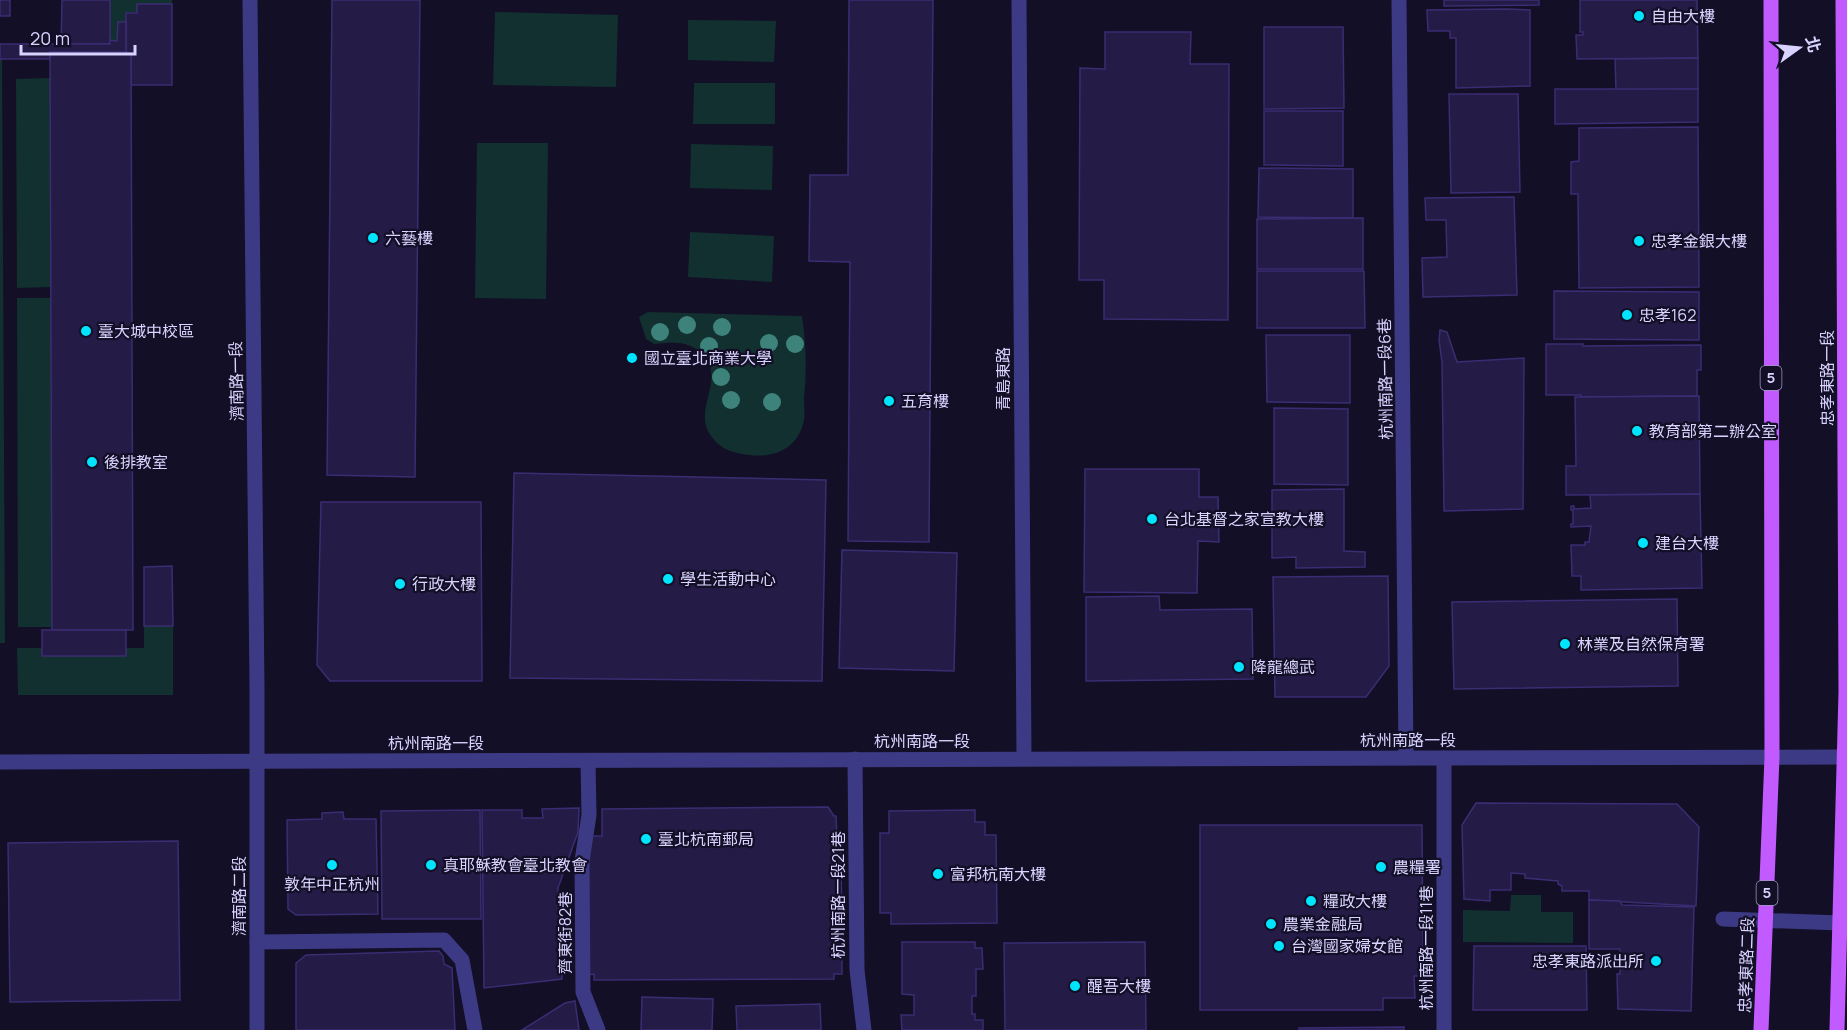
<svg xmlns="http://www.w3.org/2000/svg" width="1847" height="1030" viewBox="0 0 1847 1030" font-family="Manrope,'Noto Sans TC',sans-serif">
<rect width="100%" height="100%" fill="#130f26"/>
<!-- green -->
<g fill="#12302f">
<polygon points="110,0 172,0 172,4 137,4 137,12 126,13 126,22 118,23 117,41 110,40"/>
<polygon points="495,12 618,15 616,87 493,85"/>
<polygon points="688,20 776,21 774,62 688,60"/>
<polygon points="0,59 2,59 5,643 0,643"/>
<polygon points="50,78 51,287 17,288 16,79"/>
<polygon points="694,83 775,83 775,124 693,124"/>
<polygon points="477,143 548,143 546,299 475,298"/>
<polygon points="691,144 773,146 772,190 690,188"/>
<polygon points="690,232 774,236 772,282 688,277"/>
<polygon points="17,298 51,298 52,627 18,627"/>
<path d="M648 312 802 316C806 343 807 371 804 398 804 405 805 413 804 420 798 449 775 458 749 455 731 453 717 448 708 431 696 406 724 380 704 356 691 340 673 342 654 344L646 339 639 317Z"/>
<polygon points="144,626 173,626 173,695 18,695 17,648 144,648"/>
<polygon points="1511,895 1541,895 1541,912 1573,912 1573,943 1463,942 1463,910 1510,911"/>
</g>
<!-- building -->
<g fill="#241b47" stroke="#3b2d73" stroke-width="1.5">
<rect x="0" y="0" width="10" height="16"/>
<polygon points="62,0 110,0 110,44 61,44"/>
<polygon points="332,0 420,0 415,477 327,475"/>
<polygon points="849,0 933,0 929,542 848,541 850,262 809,261 810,175 848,175"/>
<polygon points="1444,0 1539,0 1539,5 1444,6"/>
<polygon points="1580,0 1697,0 1698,58 1577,59 1576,35 1583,35 1583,32 1580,32"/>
<polygon points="137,4 172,4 172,85 131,85 131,53 126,52 126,13 137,13"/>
<polygon points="1507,9 1530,10 1530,86 1456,88 1456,38 1450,38 1450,31 1428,31 1427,10"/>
<polygon points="118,22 126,22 126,52 50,52 50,59 0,59 0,44 110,44 110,40 117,41"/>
<polygon points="1264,27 1343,27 1344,108 1264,109"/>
<polygon points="1105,32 1191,32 1190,64 1229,64 1228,320 1104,319 1104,280 1079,280 1080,68 1105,69"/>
<polygon points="50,52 131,53 133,630 52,630"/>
<polygon points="1698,58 1698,89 1616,90 1615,59"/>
<polygon points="1555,89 1698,89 1698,122 1555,124"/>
<polygon points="1449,94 1518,94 1520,192 1451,193"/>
<polygon points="1264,111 1343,111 1343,166 1264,165"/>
<polygon points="1698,127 1699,287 1579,288 1578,194 1571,194 1571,162 1579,161 1579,128"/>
<polygon points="1259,168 1353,169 1353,218 1258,217"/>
<polygon points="1514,197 1517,295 1423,297 1422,258 1447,257 1446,220 1426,220 1425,198"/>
<polygon points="1363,218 1363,269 1257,269 1257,219"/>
<polygon points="1257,271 1364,271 1365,328 1257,328"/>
<polygon points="1554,291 1699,292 1699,340 1554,339"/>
<polygon points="1440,330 1447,332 1457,362 1524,358 1523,509 1444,511 1442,362 1439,340"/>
<polygon points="1266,335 1350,335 1350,403 1267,402"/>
<polygon points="1546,344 1583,344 1583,346 1701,345 1701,370 1697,370 1697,396 1581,397 1581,395 1546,395"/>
<polygon points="1699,396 1700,494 1566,495 1566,466 1576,466 1575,397"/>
<polygon points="1274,408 1348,409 1348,485 1274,484"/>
<polygon points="1085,469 1199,469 1199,497 1218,497 1219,542 1198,541 1197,593 1084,592"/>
<polygon points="514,473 826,480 822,681 510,678"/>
<polygon points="1344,489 1344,551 1365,552 1365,567 1296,568 1296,557 1272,558 1272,490"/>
<polygon points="1700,494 1702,588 1581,590 1581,576 1572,576 1571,545 1585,545 1585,542 1589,542 1591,526 1571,527 1571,524 1573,524 1573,510 1571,510 1571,506 1574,506 1574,509 1591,508 1590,495"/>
<polygon points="321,502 481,502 482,681 330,681 317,665"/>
<polygon points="842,550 957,553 954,671 839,668"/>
<polygon points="172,566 173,626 144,626 144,567"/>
<polygon points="1388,576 1389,666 1366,697 1275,697 1273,577"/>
<polygon points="1159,596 1160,610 1252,609 1253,679 1086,681 1086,597"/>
<polygon points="1677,599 1678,686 1454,689 1452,602"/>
<rect x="42" y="630" width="84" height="26"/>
<polygon points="1476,803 1677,804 1699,827 1696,906 1589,900 1589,891 1562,891 1562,886 1558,884 1558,881 1525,878 1525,874 1511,873 1511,890 1490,890 1490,901 1464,899 1462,825"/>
<polygon points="828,807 834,816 836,816 837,837 841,837 842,974 834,974 834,979 594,980 594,974 587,975 588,836 602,836 602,809"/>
<polygon points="579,808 578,832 558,888 562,979 484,988 482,810 522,810 522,818 543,818 542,809"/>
<polygon points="480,810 481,919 382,919 381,811"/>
<polygon points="975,810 975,822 985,822 985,835 996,835 997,923 891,924 891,913 880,913 880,833 889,833 889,811"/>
<polygon points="343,812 344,819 376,819 378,914 296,915 288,909 287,820 322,819 322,813"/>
<polygon points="1200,825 1422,825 1423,976 1414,976 1415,998 1383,998 1383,1010 1200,1010"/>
<polygon points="178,841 180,1000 10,1002 8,843"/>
<polygon points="1589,900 1620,901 1622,905 1694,907 1691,1011 1618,1009 1617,974 1620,974 1620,949 1589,949"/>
<polygon points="902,942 975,942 975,948 982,948 983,969 976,969 976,996 972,996 972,1014 975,1014 975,1020 983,1020 983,1030 902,1030 901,1015 914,1015 914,995 902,994"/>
<polygon points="1145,942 1146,1030 1005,1030 1004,943"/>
<polygon points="1474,946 1586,946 1587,1010 1473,1010"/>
<polygon points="439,951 443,956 444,964 452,968 455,1030 296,1030 296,963 306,955"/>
<polygon points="642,997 713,999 712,1030 641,1030"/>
<polygon points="575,1001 579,1030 522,1030 565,1003"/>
<polygon points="820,1004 821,1030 737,1030 736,1006"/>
<polygon points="1404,1027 1404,1030 1299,1030 1299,1028"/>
</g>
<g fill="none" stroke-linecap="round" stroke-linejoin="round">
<!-- service -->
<g stroke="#3d3a85" stroke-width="15">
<polyline points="855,759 857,970 864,1030"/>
<polyline points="588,761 589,815 582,861 583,992 598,1030"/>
<polyline points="1723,919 1841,923"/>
<polyline points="257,942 444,940 462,960 475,1030"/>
</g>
<!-- minor -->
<g stroke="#3d3a85" stroke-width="15">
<polyline points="1019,0 1024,759"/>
<polyline points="1399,0 1406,758"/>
<polyline points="1444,1030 1444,758"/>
</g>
<!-- tertiary -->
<g stroke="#3d3a85" stroke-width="15">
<polyline points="250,0 257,689 257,1030"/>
<polyline points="0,762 1847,757"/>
</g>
<!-- primary -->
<g stroke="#c25bff" stroke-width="15">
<polyline points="1761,1030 1772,757 1771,0"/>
<polyline points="1837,1030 1846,692 1843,0"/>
</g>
</g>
<!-- trees -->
<g fill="#3d827b">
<circle cx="687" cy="325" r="9"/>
<circle cx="722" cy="327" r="9"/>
<circle cx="660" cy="332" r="9"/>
<circle cx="769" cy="343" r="9"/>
<circle cx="795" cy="344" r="9"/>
<circle cx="709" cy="346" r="9"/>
<circle cx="721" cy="377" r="9"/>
<circle cx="731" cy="400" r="9"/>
<circle cx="772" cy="402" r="9"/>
</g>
<!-- markers -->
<g fill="#00e5ff" stroke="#130f26" stroke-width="2">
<circle cx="1639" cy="16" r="6"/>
<circle cx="373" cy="238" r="6"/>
<circle cx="1639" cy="241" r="6"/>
<circle cx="1627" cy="315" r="6"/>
<circle cx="86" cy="331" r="6"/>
<circle cx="632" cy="358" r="6"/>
<circle cx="889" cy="401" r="6"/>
<circle cx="1637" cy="431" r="6"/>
<circle cx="92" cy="462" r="6"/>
<circle cx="1152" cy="519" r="6"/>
<circle cx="1643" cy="543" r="6"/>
<circle cx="668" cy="579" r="6"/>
<circle cx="400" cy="584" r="6"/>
<circle cx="1565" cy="644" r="6"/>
<circle cx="1239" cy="667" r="6"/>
<circle cx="646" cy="839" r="6"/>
<circle cx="332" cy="865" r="6"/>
<circle cx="431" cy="865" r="6"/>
<circle cx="1381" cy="867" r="6"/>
<circle cx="938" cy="874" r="6"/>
<circle cx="1311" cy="901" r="6"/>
<circle cx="1271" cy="924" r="6"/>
<circle cx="1279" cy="946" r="6"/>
<circle cx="1656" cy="961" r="6"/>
<circle cx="1075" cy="986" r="6"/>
</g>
<g text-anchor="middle" stroke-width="4.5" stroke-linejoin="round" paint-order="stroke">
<!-- shield labels -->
<g fill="#130f26" stroke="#9e99be" stroke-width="1.5">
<rect x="1760.5" y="366" width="21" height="24" rx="4.5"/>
<rect x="1756.5" y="881" width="21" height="24" rx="4.5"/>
</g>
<g font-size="15" font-weight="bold" fill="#d9d4ff">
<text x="1771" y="383">5</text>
<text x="1767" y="898">5</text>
</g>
<!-- poi labels -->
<g font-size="16" fill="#d9d4ff" stroke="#130f26" text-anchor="start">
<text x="1651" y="22">自由大樓</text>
<text x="385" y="244">六藝樓</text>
<text x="1651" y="247">忠孝金銀大樓</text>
<text x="1639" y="321">忠孝162</text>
<text x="98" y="337">臺大城中校區</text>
<text x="644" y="364">國立臺北商業大學</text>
<text x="901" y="407">五育樓</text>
<text x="1649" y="437">教育部第二辦公室</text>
<text x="104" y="468">後排教室</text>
<text x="1164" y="525">台北基督之家宣教大樓</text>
<text x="1655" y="549">建台大樓</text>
<text x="680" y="585">學生活動中心</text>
<text x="412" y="590">行政大樓</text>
<text x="1577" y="650">林業及自然保育署</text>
<text x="1251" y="673">降龍總武</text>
<text x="658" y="845">臺北杭南郵局</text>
<text x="443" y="871">真耶穌教會臺北教會</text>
<text x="1393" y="873">農糧署</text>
<text x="950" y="880">富邦杭南大樓</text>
<text x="332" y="890" text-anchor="middle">敦年中正杭州</text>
<text x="1323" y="907">糧政大樓</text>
<text x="1283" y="930">農業金融局</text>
<text x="1291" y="952">台灣國家婦女館</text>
<text x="1644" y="967" text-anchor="end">忠孝東路派出所</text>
<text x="1087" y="992">醒吾大樓</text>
</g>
<!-- street labels -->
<g font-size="16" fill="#d9d4ff" stroke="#130f26">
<text transform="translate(1827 378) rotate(-90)" y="6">忠孝東路一段</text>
<text transform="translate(1003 379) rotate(-90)" y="6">青島東路</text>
<text transform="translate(1385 379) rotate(-91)" y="6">杭州南路一段6巷</text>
<text transform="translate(236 381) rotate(-91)" y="6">濟南路一段</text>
<text x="1408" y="746">杭州南路一段</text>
<text x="922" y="747">杭州南路一段</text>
<text x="436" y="749">杭州南路一段</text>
<text transform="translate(838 895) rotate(-90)" y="6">杭州南路一段21巷</text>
<text transform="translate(239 896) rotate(-90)" y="6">濟南路二段</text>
<text transform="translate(565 933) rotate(-90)" y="6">齊東街82巷</text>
<text transform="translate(1426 948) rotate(-90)" y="6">杭州南路一段11巷</text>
<text transform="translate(1746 965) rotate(-88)" y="6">忠孝東路二段</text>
</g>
</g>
<!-- north arrow -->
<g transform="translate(1799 48) rotate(75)" stroke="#130f26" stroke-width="4.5" paint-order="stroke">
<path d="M0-4.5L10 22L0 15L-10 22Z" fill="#d9d4ff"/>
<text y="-9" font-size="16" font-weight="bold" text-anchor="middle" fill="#d9d4ff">北</text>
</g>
<!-- scale -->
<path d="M21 45v9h114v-9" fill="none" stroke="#d9d4ff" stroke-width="3"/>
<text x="30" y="45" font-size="18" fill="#d9d4ff" stroke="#130f26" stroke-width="4.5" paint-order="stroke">20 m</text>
</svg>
